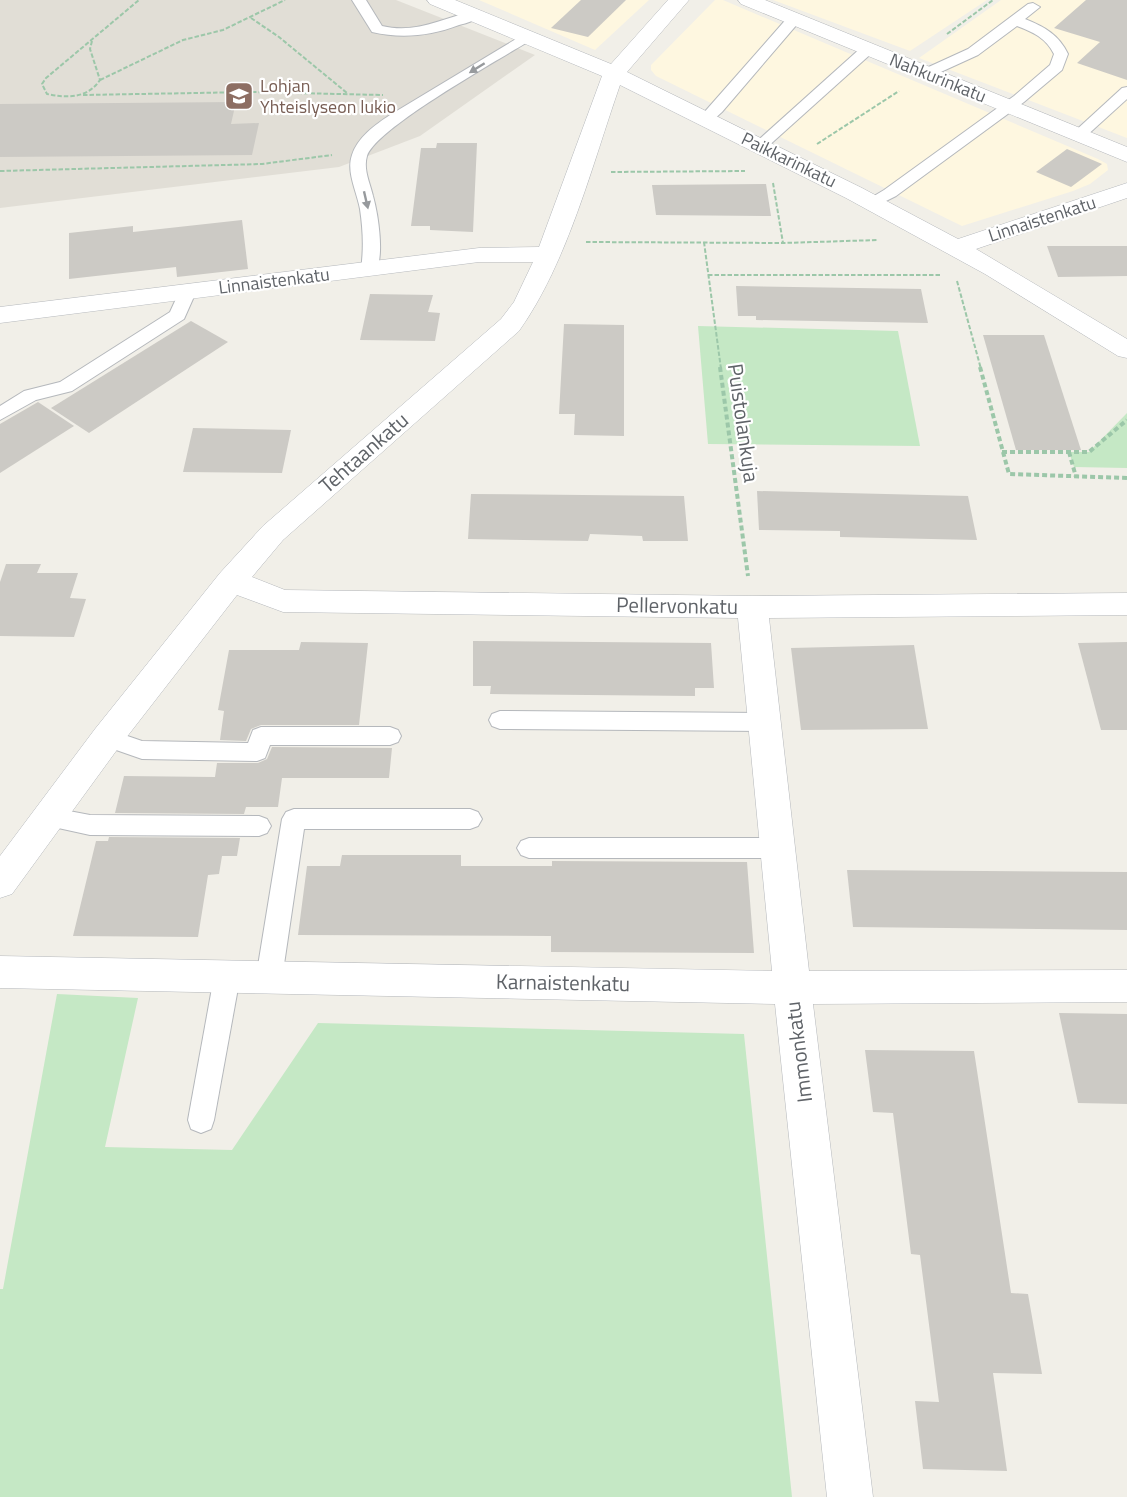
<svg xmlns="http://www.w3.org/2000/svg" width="1127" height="1497" viewBox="0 0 1127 1497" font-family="'Titillium Web',sans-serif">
<rect width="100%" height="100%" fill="#f1efe8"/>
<!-- commercial -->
<g fill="#fef7e0">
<polygon points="479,0 649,0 595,50"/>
<polygon points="715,0 723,0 1098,159 1107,164 1108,170 1090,184 1073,191 962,226 656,76 651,70 651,65"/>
<polygon points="773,0 987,0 910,51"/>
<polygon points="1001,0 1120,0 1127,2 1127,138 919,58"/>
</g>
<!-- education -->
<polygon fill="#e1ded6" points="0,0 396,0 535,55 420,136 339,167 0,208"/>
<!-- green -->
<g fill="#c5e8c5">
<polygon points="698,326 898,331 920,446 708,444"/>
<polygon points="1127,413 1127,468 1074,467 1069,452 1089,452"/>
<polygon points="57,994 138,998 105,1147 232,1150 318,1023 744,1034 792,1497 0,1497 0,1289 3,1289"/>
</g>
<!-- building -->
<g fill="#cccac5">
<polygon points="581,0 626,0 588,37 551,28"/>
<polygon points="1086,0 1127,0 1127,80 1077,63 1100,42 1054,28"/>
<polygon points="236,102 231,124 259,123 252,155 0,157 0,104"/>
<polygon points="437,143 477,143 473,232 430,230 430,226 411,226 421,148 436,148"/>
<polygon points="1067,149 1102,164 1071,187 1036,172"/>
<polygon points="766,184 771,216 656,215 652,185"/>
<polygon points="242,220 248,269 177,277 176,267 69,279 69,233 133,226 133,232"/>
<polygon points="1047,246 1127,246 1127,276 1058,277"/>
<polygon points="736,286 921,289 928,323 756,320 756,316 738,316"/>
<polygon points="370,294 433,295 428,312 440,313 435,341 360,340"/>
<polygon points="191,321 228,342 89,433 51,408"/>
<polygon points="564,324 624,325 624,436 574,435 575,414 559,414"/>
<polygon points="983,335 1044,335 1081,450 1016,450"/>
<polygon points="38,402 74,426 0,473 0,424"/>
<polygon points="193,428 291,430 282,473 183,472"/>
<polygon points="757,491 968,496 977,540 840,537 840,531 759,530"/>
<polygon points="471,494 684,496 688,541 643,541 642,536 590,534 588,541 468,539"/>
<polygon points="6,564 41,564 37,573 78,573 70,598 86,599 74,637 0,636 0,582"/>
<polygon points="473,641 711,643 714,688 695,688 695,696 490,694 491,686 473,686"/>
<polygon points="301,642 368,643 359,725 261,725 251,729 246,741 220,740 224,711 218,710 229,650 299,650"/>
<polygon points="1127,642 1127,730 1101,730 1078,643"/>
<polygon points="914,645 928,729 801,730 791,648"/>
<polygon points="272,747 392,748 389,778 282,778 278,807 246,807 244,814 115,813 124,776 215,777 217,763 258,763 267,759"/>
<polygon points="109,837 240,838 237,856 222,856 219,874 208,875 198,937 73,936 96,841 108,841"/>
<polygon points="342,855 461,855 461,866 552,866 552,861 747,862 754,953 551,952 551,936 298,935 307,866 340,866"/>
<polygon points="847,870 1127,872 1127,930 853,927"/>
<polygon points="1059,1013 1127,1014 1127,1104 1078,1103"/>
<polygon points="865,1050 974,1051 1011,1293 1028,1294 1042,1374 993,1373 1007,1471 923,1469 915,1401 939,1402 920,1255 911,1254 893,1113 873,1112"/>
</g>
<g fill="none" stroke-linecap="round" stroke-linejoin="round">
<!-- service casing -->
<g stroke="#b5b8bc" stroke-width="2">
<g id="service">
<path d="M352 0H366L382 26C416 34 441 19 473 11L480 15C475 21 467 23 459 25 430 36 402 39 372 32Z"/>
<path d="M1033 3 1040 7 1025 19C1045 27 1059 35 1068 54L1062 70 1024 102 896 196 878 205H866L864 202 884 190 1014 96 1050 65 1054 54C1046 38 1033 32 1017 26L978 55 932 76 927 77 920 73 922 70 968 49 1028 4Z"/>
<polygon points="794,15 799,16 801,19 799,22 722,112 711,122 701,122 698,119 701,116 789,16"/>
<path d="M526 33 531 34 533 37 531 40C500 59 376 128 367 156 363 169 370 183 373 196 378 214 385 257 375 273H363L361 269C364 249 363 229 360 209 357 192 346 172 352 155 358 137 375 125 390 115Z"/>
<polygon points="868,45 873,46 875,49 873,52 765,149 755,149 752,146 755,143 863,46"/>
<polygon points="1127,87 1127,99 1084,138 1074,138 1071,135 1074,132 1122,88"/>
<polygon points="187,287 193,288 196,292 184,319 72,391 36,400 0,420 0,406 24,391 60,382 170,312 181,288"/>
<polygon points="500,711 764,713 772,716 775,722 772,728 764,731 500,729 492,726 489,720 492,714"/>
<polygon points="261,727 390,727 398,730 401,736 398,742 390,745 270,745 265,758 257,761 142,759 99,744 96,738 99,732 107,729 142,741 248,743 253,730"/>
<polygon points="48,807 90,815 259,816 267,819 271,826 267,833 259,836 90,835 40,824 36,817 40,810"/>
<polygon points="294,809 470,809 478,812 482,819 478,826 470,829 304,829 282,978 278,986 269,989 260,986 256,978 282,819 286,812"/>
<polygon points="529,838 777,838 785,841 789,848 785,855 777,858 529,858 521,855 517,848 521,841"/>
<polygon points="227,966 236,969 240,977 214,1120 211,1129 201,1133 191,1129 188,1120 214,977 218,969"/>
</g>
</g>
<!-- minor casing -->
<g stroke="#b5b8bc" stroke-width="1">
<g id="minor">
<path d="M427 0H455L611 64 668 0H689L627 72 862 188 958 239 1127 183V198L976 249 1127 339V358L1118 356 985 274 846 198 620 85C592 165 568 262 519 331L283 540 252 577 285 590 752 596 1127 593V615L769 618 809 971 1127 970V1002L813 1004 873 1497H827L775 1004 0 988V956L772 971 738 618 283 612 237 595 119 747 12 894 0 898V856L95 729 220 573 263 526 501 319 514 302 533 262H479L0 323V307L479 248 539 247 602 76 430 4Z"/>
<polygon points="738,0 765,0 1127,147 1127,162 741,4"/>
</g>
</g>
<!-- path-far1 -->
<g stroke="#9cc7a9" stroke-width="2" stroke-dasharray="4.5 2" stroke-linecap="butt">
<polyline points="251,18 279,37 347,93"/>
<polyline points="947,34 993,0"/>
<path d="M92 41 90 49 100 80C87 99 67 98 47 94L42 84 46 78 139 0"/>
<polyline points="100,80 183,40 223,30 285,0"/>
<polyline points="83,95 252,92 383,95"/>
<polyline points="817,144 899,91"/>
<polyline points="0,171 262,164 332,155"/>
<polyline points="611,172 745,171"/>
<polyline points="773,183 783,243"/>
<polyline points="586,242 783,243 878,240"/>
<polyline points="704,242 721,369"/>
<polyline points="708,275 942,275"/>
<polyline points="957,281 981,369"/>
</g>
<!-- path -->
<g stroke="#9cc7a9" stroke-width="4" stroke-dasharray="5 3" stroke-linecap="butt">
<polyline points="720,367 748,576"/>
<polyline points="980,367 1009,474 1127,478"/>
<polyline points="1002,452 1089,452 1127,420"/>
<polyline points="1069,452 1076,477"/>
</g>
<!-- service -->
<use href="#service" fill="#fff" fill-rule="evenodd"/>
<!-- minor -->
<use href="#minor" fill="#fff" fill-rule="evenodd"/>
</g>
<!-- one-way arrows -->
<defs><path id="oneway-solid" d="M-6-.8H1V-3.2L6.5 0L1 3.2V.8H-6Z" transform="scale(1.5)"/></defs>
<g fill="#979a9d">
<use href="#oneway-solid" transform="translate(477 68) rotate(148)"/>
<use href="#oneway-solid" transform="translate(366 200) rotate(77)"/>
</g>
<!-- icons -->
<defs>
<g id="school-square" transform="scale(1.5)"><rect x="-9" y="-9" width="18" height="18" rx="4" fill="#8d6e63" stroke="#fff"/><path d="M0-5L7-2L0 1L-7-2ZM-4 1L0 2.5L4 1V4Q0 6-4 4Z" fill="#fff"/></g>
</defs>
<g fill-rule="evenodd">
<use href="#school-square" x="239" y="96"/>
</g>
<g text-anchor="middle" stroke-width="4.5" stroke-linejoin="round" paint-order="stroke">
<!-- far-street labels -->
<g font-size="18" fill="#5f6368" stroke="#fff">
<text transform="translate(938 78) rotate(22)" y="6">Nahkurinkatu</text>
<text transform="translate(789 160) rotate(26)" y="6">Paikkarinkatu</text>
<text transform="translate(1042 219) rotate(-18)" y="6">Linnaistenkatu</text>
<text transform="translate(274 281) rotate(-7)" y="6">Linnaistenkatu</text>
</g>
<!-- far-education labels -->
<g font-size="18" fill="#785e54" stroke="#fff" text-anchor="start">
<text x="260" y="92">Lohjan<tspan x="260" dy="21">Yhteislyseon lukio</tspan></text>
</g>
<!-- street labels -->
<g font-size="21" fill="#5f6368" stroke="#fff">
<text transform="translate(743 423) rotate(82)" y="7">Puistolankuja</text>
<text transform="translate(364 453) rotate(-41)" y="7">Tehtaankatu</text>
<text transform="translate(677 606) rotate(1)" y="7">Pellervonkatu</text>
<text transform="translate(563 983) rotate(1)" y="7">Karnaistenkatu</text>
<text transform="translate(799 1052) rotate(-97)" y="7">Immonkatu</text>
</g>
</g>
</svg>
